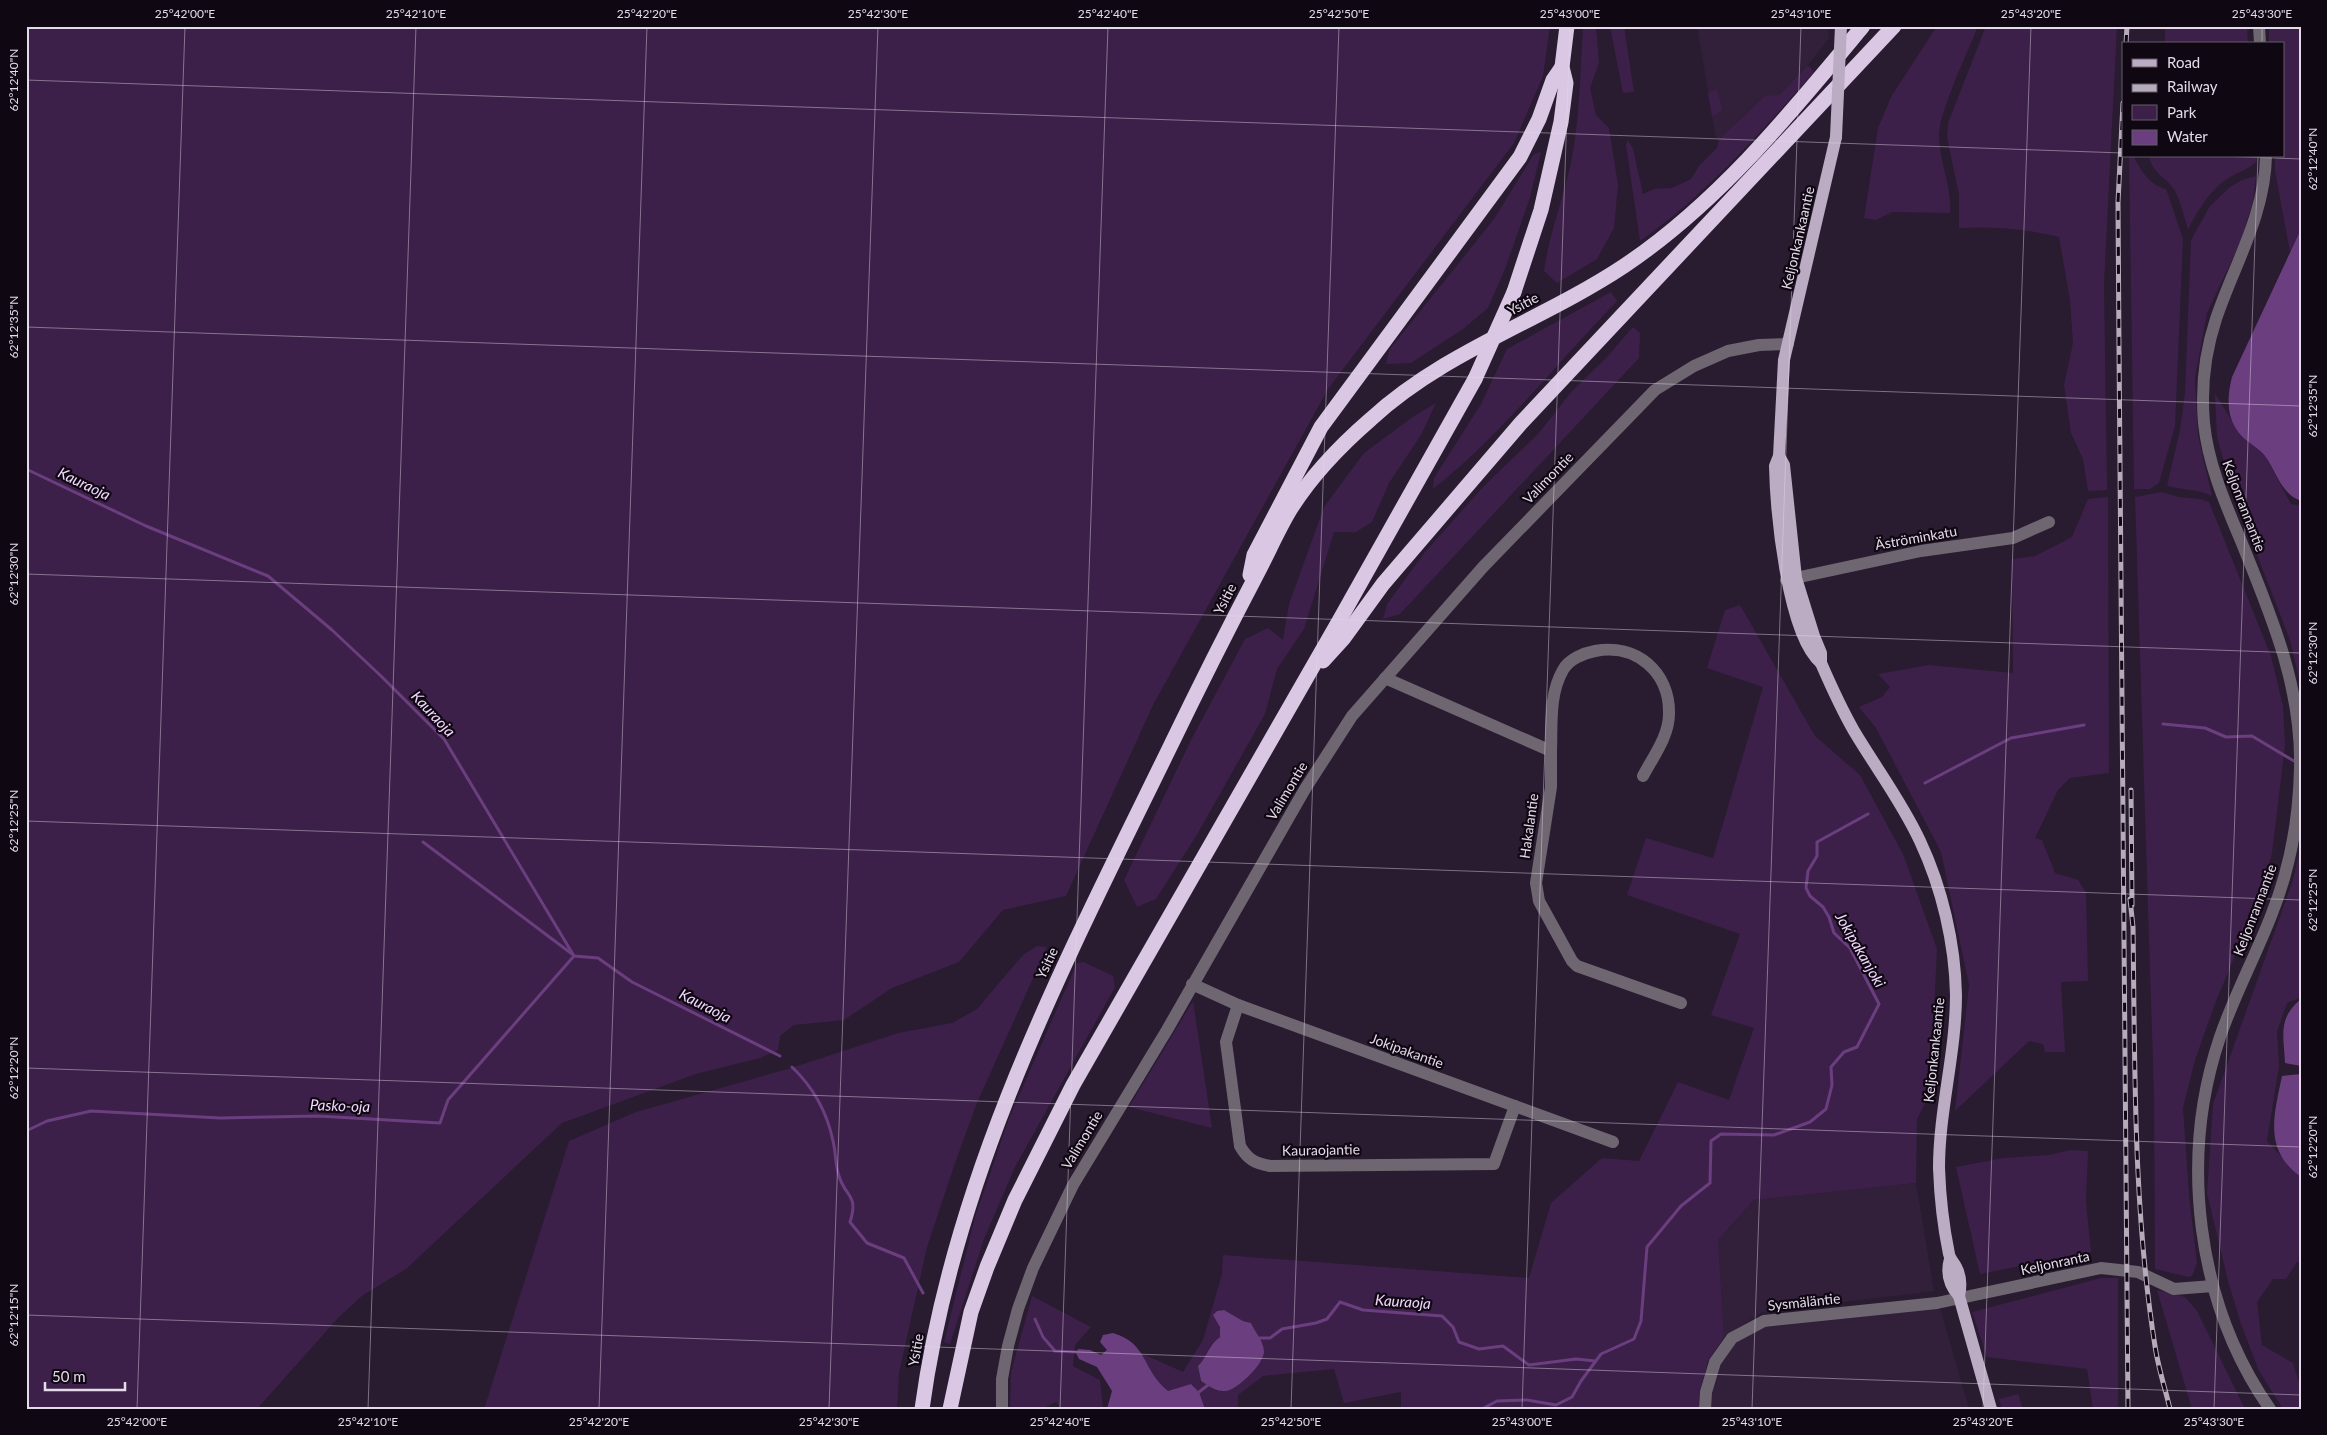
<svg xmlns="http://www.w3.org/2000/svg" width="2327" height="1435" viewBox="0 0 2327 1435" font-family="Lato,sans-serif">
<rect width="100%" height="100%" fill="#291b30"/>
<!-- built -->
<g fill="#32203b">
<polygon points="1697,26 1828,26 1829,38 1808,65 1779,95 1719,140 1716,138"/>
<polygon points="1916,1183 1934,1291 1762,1312 1724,1337 1718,1240 1754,1200"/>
<polygon points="1940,1308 1969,1409 1711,1409 1711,1392 1721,1363 1735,1342 1766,1327"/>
</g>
<!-- green -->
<g fill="#3c2049" fill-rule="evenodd">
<polygon points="26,26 1550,26 1543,76 1514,143 1328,389 1153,705 1066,896 1003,910 959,962 892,988 844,1020 794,1025 780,1036 778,1050 760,1058 696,1074 562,1123 406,1269 363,1295 338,1318 257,1409 26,1409"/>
<path d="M1583 26H1596L1599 63 1590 88 1596 115 1609 128 1618 185 1614 228 1597 259 1557 283 1544 271C1549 235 1562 202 1570 167 1580 122 1580 73 1583 26Z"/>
<polygon points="1610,26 1624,26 1634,92 1623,93"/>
<path d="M1937 26H1978C1968 52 1938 113 1939 138 1940 163 1952 187 1950 213L1892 212 1876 220 1864 218 1878 128 1891 97Z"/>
<path d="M1986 26H2117L2104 284 2107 490 2088 491 2083 459 2071 433 2064 385 2073 343 2070 300 2059 237C2027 229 1993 226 1959 228V195L1947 137 1948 123Z"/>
<polygon points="2165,26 2247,26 2248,44 2165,44"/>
<polygon points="2269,26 2301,26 2301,229 2290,252 2275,171 2275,156 2283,156 2283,44 2269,44"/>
<path d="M1808 65 1814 72C1761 132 1706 195 1640 241L1626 145 1628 140 1633 149 1643 194 1654 189 1672 188 1691 179 1699 166 1717 148 1719 140 1765 96 1779 95Z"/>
<polygon points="1717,89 1722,110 1712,117 1708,94 1709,92"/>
<polygon points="1541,152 1530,198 1505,269 1488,308 1463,329 1411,363 1386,364 1389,350 1494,219 1534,154"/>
<path d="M2129 156H2133C2142 171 2148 184 2166 189L2183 239 2175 426 2159 483 2150 489H2134Z"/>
<path d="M2149 156H2256L2257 161C2249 169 2239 172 2230 177 2210 189 2199 209 2188 229 2184 217 2181 202 2175 191 2166 176 2153 175 2149 156Z"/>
<path d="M2256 176 2253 202 2240 243 2207 313 2195 378 2198 436 2212 496C2198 489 2182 490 2167 486L2180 430 2185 393 2191 240 2210 206 2230 187 2242 180Z"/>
<path d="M1611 292 1617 301C1557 363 1501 435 1433 489L1434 478 1481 404 1507 349Z"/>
<polygon points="1633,327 1640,333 1639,358 1400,614 1383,619 1387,604 1425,552 1484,486 1539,433 1572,391 1606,358"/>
<polygon points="2215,393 2239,433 2265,456 2291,504 2301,506 2301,687 2290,640 2232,490 2217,437"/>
<polygon points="1436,403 1421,435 1389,483 1372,522 1356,532 1334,532 1304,629 1277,669 1265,714 1198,833 1156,899 1137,907 1124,880 1191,740 1245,639 1268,628 1283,640 1289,604 1324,507 1364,453 1414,416"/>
<polygon points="2162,492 2179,497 2200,499 2209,502 2271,656 2283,706 2285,745 2272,853 2260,896 2216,1001 2195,1060 2183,1108 2189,1195 2197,1263 2192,1276 2189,1277 2155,1269 2154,1095 2135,497"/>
<polygon points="2108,497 2109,773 2070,778 2058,790 2035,838 2042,840 2055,873 2078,880 2086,892 2088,981 2061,982 2065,1052 2045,1052 2043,1044 2029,1041 1955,1111 1969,985 1941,852 1876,728 1859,707 1882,697 1890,687 1878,674 1929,665 2013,673 2012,559 2035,556 2072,537 2088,499"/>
<path d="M1740 605 1815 736 1860 775 1903 854 1937 949 1930 1094 1917 1119 1916 1183 1754 1200 1718 1240 1724 1337 1708 1361 1700 1390 1699 1409H1401V1392L1344 1403 1334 1369 1263 1376 1238 1395V1409H1205L1199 1392 1192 1384 1168 1391 1156 1381 1141 1353 1183 1372 1203 1340 1222 1274 1223 1255 1529 1278 1551 1203 1602 1158 1639 1161 1678 1082 1729 1100 1754 1028 1711 1015 1740 934 1627 895 1646 838 1713 858 1763 687 1707 668 1725 610ZM1224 1310 1243 1321 1251 1323 1264 1350 1217 1391 1201 1381V1384L1198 1366C1207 1357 1208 1344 1220 1337L1221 1327 1213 1315 1217 1311Z"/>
<polygon points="2301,846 2301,997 2287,1003 2277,1032 2279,1066 2267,1141 2301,1178 2301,1262 2297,1262 2286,1279 2273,1279 2257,1302 2262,1345 2293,1363 2301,1389 2301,1409 2283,1409 2259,1371 2241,1324 2228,1281 2207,1193 2213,1104 2292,883"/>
<polygon points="1037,946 1047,947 977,1103 954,1166 927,1247 899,1373 897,1409 484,1409 569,1141 636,1112 791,1068 898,1033 952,1023 977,1009 1023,955"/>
<polygon points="1084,962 1113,976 1115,987 1015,1167 984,1239 950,1344 944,1342 975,1217 1010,1116 1077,963"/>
<polygon points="1193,1001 1212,1128 1129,1107"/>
<polygon points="2070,1150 2088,1151 2086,1201 2091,1252 1980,1274 1956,1167 2003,1158 2049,1155"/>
<polygon points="2101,1278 2118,1278 2118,1409 2093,1409 2087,1369 1987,1357 1972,1312"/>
<polygon points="2157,1290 2185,1297 2197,1311 2245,1409 2192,1409"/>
<polygon points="1032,1296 1091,1327 1075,1345 1073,1366 1100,1380 1103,1409 1061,1409 1056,1402 1041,1409 1010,1409 1011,1372"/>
<polygon points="2018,1394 2023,1409 2002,1409 1999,1399"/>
</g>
<!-- water -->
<g fill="#6b3e7f">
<path d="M2301 229V501C2281 494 2276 471 2265 456 2258 447 2246 442 2239 433 2226 417 2227 396 2232 377Z"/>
<path d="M2301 999V1066L2285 1063C2284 1036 2277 1019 2301 999Z"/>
<path d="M2301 1074V1177C2263 1150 2274 1115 2282 1076Z"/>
<path d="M1224 1310 1243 1321 1251 1323C1255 1332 1263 1340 1264 1351 1265 1363 1237 1390 1226 1391 1216 1392 1209 1386 1201 1381L1198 1366C1207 1357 1209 1344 1220 1337V1327L1213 1315 1217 1311Z"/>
<path d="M1113 1333C1149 1344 1141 1369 1168 1391L1191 1384 1199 1392 1205 1409H1107L1112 1391 1097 1367 1079 1359 1076 1353 1078 1349 1090 1350 1101 1355 1107 1350 1100 1342 1103 1335Z"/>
</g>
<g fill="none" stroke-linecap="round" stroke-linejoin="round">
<!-- stream -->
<g stroke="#6b3e7f" stroke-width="3">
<polyline points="26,469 146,526 268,576 332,630 381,676 444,739 574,956"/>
<polyline points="2163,724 2205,728 2226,737 2252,736 2294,761"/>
<polyline points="1925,783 2011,738 2084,725"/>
<polyline points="423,842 572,954"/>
<polyline points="574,956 598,958 632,982 780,1056"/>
<path d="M792 1067C814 1088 827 1112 833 1141 836 1152 835 1165 839 1176 845 1197 859 1194 850 1222L867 1243 904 1258 923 1293"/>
<polyline points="26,1131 47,1121 91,1111 220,1118 318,1116 440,1123 448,1100 574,956"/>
<polyline points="1035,1319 1043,1337 1055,1351 1076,1352"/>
<polyline points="1260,1338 1270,1338 1282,1329 1316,1323 1327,1319 1340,1302 1363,1310 1442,1316 1453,1327 1459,1342 1479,1349 1503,1346 1529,1365 1576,1359 1595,1361"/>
<polyline points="1199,1392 1208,1385"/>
<polyline points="1482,1409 1497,1401 1527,1400 1556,1405 1572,1397 1581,1381 1601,1354 1634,1339 1641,1321 1647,1247 1681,1206 1710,1183 1711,1141 1721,1134 1774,1135 1810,1122 1826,1109 1832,1085 1831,1067 1844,1052 1857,1047 1879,1004 1850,948 1834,933 1829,917 1823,907 1810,896 1806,888 1808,871 1817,856 1817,842 1868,814"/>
</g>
<!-- minor -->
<g stroke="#6e6671" stroke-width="12">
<polyline points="2259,26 2260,44"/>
<path d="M2266 156C2265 215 2234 265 2216 319 2205 352 2201 388 2204 423 2208 464 2225 503 2241 541 2271 615 2302 687 2300 768 2299 819 2290 869 2271 916 2255 957 2234 996 2220 1037 2179 1158 2196 1303 2270 1409"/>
<polyline points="1786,580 1921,551 2013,538 2049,522"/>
<polyline points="1385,678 1551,751 1551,787 1536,883 1539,901 1572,961 1577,966 1681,1003"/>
<path d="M1551 751C1552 724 1549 694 1563 670 1569 659 1584 653 1595 651 1636 643 1670 672 1669 714 1669 736 1653 757 1643 776"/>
<polyline points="1192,984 1238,1005 1613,1142"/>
<path d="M1238 1005 1226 1042 1240 1146C1248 1160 1255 1163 1270 1166L1494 1164 1515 1106"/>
<polyline points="1002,1409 1002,1379 1008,1346 1018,1309 1033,1268 1073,1185 1167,1030 1305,789 1352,716 1483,567 1655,390 1694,366 1728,351 1759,345 1788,344"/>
<polyline points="1705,1409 1706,1392 1715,1362 1732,1338 1764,1321 1937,1303 2101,1268 2138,1272 2174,1289 2213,1286"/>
</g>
<!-- major -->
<g stroke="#bbabc3" stroke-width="12">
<path d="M1779 456 1784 465 1796 578 1814 636 1821 653V663C1831 686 1842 710 1854 731 1876 768 1902 802 1920 841 1942 888 1955 943 1956 995 1956 1053 1939 1110 1939 1168 1940 1197 1943 1225 1949 1254 1950 1260 1954 1262 1956 1267 1961 1276 1961 1287 1959 1296"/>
<path d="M1821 663C1787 635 1776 510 1775 466L1779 456 1784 360 1836 137"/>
<path d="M1950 1259C1946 1273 1949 1285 1959 1296L1991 1409"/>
</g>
<!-- highway -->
<g stroke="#d9c7e3" stroke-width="15">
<polyline points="1514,292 1541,210 1561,122 1566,83 1562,67 1567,26"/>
<polyline points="1250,575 1254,555 1321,427 1520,157 1539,119 1553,80 1562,67"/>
<polyline points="1323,661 1343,639 1383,584 1521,423 1894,26"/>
<path d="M922 1409C954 1173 1065 962 1168 751 1197 691 1227 631 1258 572 1269 551 1278 530 1290 510 1311 476 1341 445 1371 419 1445 351 1541 321 1624 266 1718 203 1791 113 1863 26"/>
<polyline points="950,1409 971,1312 987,1267 1015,1200 1073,1085 1339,621 1475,379"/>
</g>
<!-- rail casing -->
<g stroke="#b6abbb" stroke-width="5">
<g id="rail">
<polyline points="2126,44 2127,26"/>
<polyline points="2123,103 2118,202 2119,347 2128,1409"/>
<polyline points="2131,790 2132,905"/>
<path d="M2130 899 2133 927C2135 1067 2133 1208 2155 1346 2158 1367 2165 1388 2170 1409"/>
</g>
</g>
<!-- rail -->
<use href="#rail" stroke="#0f0812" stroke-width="3" stroke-dasharray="9" stroke-linecap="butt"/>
<!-- major-bridge -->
<polyline stroke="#bbabc3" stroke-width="12" points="1836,137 1841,26"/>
<!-- highway-bridge -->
<polyline stroke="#d9c7e3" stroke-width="15" points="1475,379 1514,292"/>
</g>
<!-- ticks -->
<path fill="none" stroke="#e4dae9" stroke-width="1" stroke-opacity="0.45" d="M2262 44V26M26 80 2123 153M2220 156 2301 159M26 327 2301 406M26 574 2301 653M26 821 2301 900M26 1068 2301 1147M26 1315 2301 1395M137 1409 185 26M368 1409 416 26M599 1409 647 26M829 1409 878 26M1060 1409 1108 26M1291 1409 1339 26M1522 1409 1570 26M1752 1409 1801 26M1983 1409 2031 26M2214 1409 2258 156"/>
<g text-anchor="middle" stroke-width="4.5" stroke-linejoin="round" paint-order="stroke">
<!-- street labels -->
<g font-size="14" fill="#e4dae9" stroke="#0f0812">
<text transform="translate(1798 238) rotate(-77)" y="5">Keljonkankaantie</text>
<text transform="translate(1523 304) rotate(-28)" y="5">Ysitie</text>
<text transform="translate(1548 478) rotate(-46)" y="5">Valimontie</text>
<text transform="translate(2244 506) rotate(69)" y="5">Keljonrannantie</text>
<text transform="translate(1916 538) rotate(-10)" y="5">Äströminkatu</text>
<text transform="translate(1225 599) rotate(-63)" y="5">Ysitie</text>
<text transform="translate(1287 791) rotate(-59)" y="5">Valimontie</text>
<text transform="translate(1529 826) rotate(-82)" y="5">Hakalantie</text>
<text transform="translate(2255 910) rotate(-69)" y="5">Keljonrannantie</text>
<text transform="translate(1047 963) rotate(-65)" y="5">Ysitie</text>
<text transform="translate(1934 1050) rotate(-84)" y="5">Keljonkankaantie</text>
<text transform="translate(1407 1051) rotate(20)" y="5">Jokipakantie</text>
<text transform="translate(1082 1140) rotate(-59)" y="5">Valimontie</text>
<text transform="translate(1321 1150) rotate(-1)" y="5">Kauraojantie</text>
<text transform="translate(2055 1263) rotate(-12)" y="5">Keljonranta</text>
<text transform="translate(1804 1302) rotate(-6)" y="5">Sysmäläntie</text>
<text transform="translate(916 1350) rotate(-80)" y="5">Ysitie</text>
</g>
<!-- water labels -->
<g font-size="15" font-style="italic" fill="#f2d8fe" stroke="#0f0812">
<text transform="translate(84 484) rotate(26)" y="5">Kauraoja</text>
<text transform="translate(433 714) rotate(47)" y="5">Kauraoja</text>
<text transform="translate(1860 950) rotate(60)" y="5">Jokipakanjoki</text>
<text transform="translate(705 1006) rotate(27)" y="5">Kauraoja</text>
<text transform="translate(340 1106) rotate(2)" y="5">Pasko-oja</text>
<text transform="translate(1403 1302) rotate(4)" y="5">Kauraoja</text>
</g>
</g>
<!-- border -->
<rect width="2327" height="1435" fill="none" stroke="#0f0812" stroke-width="55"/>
<!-- legend -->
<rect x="2122" y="42" width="162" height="115" fill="#0f0812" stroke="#645c68"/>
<rect x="2132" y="59" width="25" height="8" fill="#bbabc3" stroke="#645c68"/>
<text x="2167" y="68" font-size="15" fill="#e4dae9">Road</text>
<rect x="2132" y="84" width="25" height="8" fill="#b6abbb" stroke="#645c68"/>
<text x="2167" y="92" font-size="15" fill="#e4dae9">Railway</text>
<rect x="2132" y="105" width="25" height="15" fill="#3c2049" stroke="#645c68"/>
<text x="2167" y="118" font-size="15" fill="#e4dae9">Park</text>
<rect x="2132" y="130" width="25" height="15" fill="#6b3e7f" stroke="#645c68"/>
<text x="2167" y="142" font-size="15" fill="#e4dae9">Water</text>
<!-- scale -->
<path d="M45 1382v8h80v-8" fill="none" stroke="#e4dae9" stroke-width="2.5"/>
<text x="52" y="1382" font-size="15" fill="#e4dae9" stroke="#0f0812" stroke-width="4" paint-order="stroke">50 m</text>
<rect x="28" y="28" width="2272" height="1380" fill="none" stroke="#e4dae9" stroke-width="2"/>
<g font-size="12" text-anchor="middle" fill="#e4dae9">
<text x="185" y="18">25°42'00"E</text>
<text x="416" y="18">25°42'10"E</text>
<text x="647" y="18">25°42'20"E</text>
<text x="878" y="18">25°42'30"E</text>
<text x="1108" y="18">25°42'40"E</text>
<text x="1339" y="18">25°42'50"E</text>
<text x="1570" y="18">25°43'00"E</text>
<text x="1801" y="18">25°43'10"E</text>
<text x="2031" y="18">25°43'20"E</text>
<text x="2262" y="18">25°43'30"E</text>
<text transform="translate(14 80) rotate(-90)" y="4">62°12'40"N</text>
<text transform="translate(2313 159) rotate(-90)" y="4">62°12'40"N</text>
<text transform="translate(14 327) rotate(-90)" y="4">62°12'35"N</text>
<text transform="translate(2313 406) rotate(-90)" y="4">62°12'35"N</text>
<text transform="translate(14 574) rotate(-90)" y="4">62°12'30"N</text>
<text transform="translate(2313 653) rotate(-90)" y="4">62°12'30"N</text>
<text transform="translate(14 821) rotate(-90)" y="4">62°12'25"N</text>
<text transform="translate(2313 900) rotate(-90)" y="4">62°12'25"N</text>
<text transform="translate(14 1068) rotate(-90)" y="4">62°12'20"N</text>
<text transform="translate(2313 1147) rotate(-90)" y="4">62°12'20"N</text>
<text transform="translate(14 1315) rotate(-90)" y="4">62°12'15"N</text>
<text x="137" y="1426">25°42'00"E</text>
<text x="368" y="1426">25°42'10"E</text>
<text x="599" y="1426">25°42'20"E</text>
<text x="829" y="1426">25°42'30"E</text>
<text x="1060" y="1426">25°42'40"E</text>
<text x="1291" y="1426">25°42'50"E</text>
<text x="1522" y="1426">25°43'00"E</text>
<text x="1752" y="1426">25°43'10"E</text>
<text x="1983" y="1426">25°43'20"E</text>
<text x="2214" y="1426">25°43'30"E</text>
</g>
</svg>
